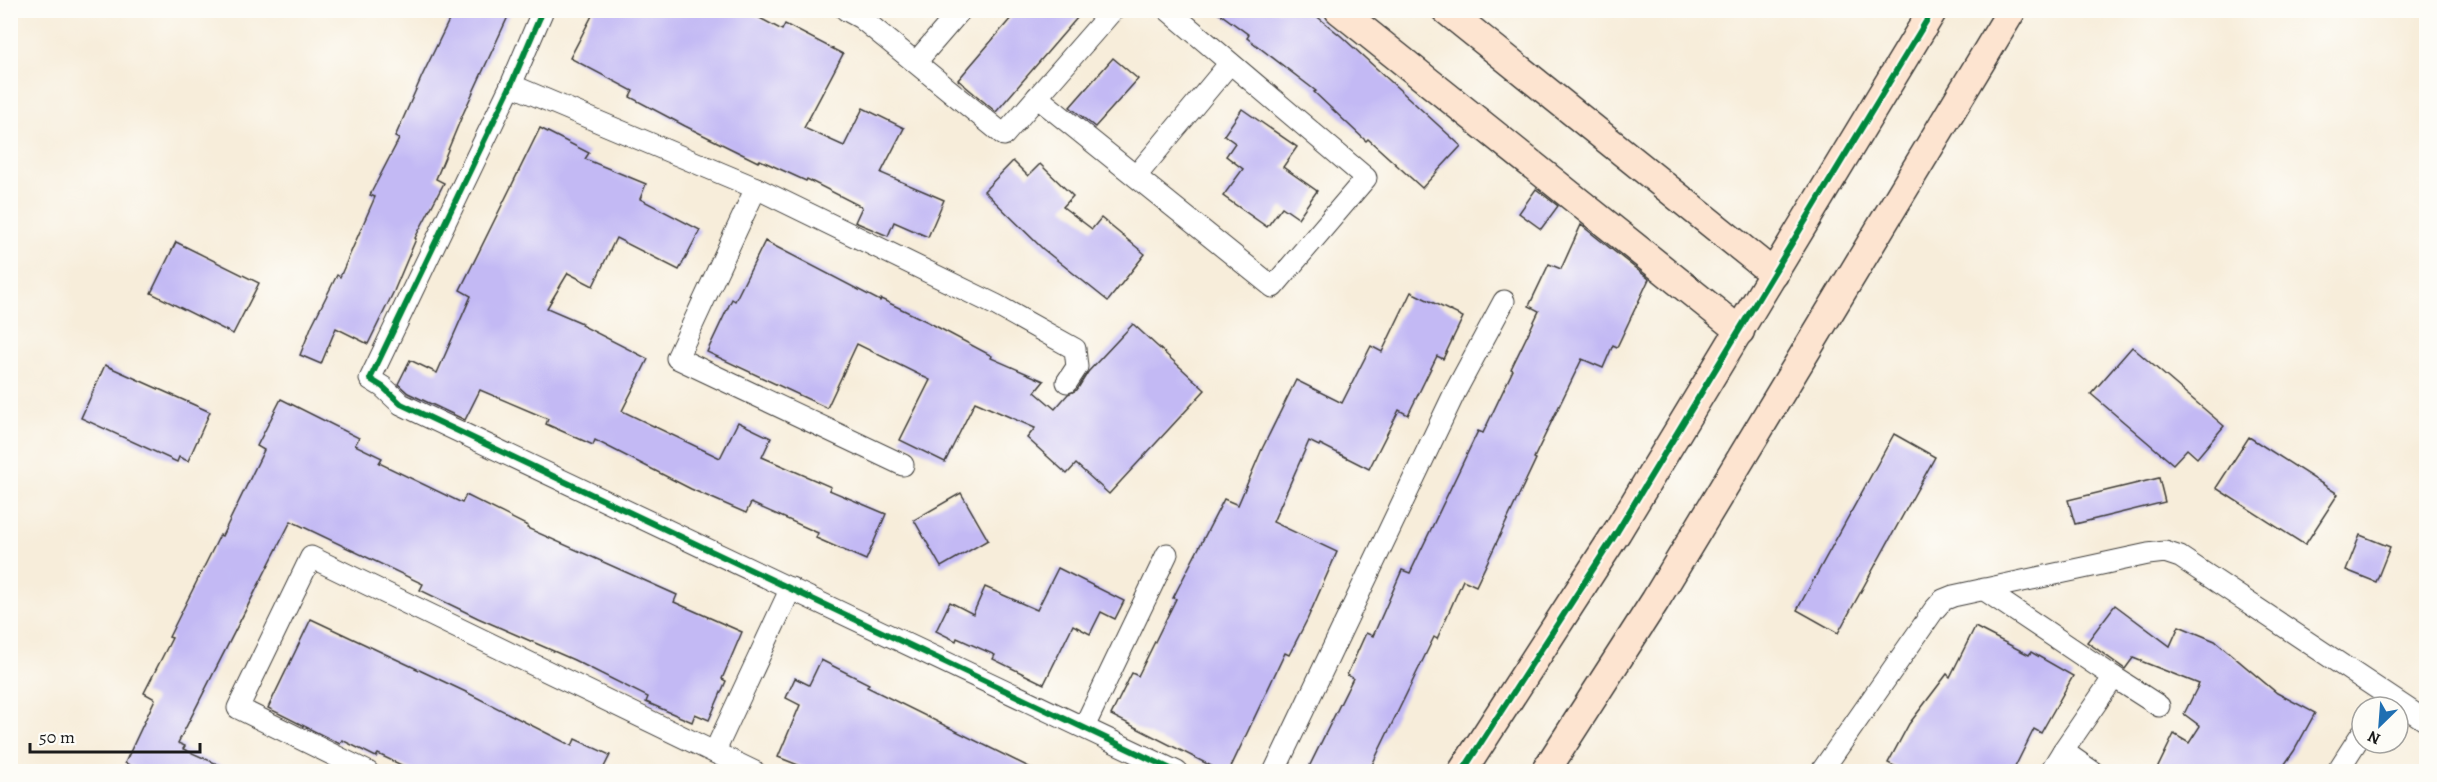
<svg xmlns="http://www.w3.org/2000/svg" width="2437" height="782" viewBox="0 0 2437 782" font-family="Alegreya,serif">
<rect width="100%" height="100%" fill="#fdfcf7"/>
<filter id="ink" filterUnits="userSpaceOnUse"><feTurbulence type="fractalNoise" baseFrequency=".0167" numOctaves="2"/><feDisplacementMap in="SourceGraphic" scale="12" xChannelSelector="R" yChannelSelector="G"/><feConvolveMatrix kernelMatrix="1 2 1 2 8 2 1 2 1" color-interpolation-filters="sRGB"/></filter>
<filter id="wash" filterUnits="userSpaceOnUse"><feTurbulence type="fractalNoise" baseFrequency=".008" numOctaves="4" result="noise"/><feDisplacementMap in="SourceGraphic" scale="24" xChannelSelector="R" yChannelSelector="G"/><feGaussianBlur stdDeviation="1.35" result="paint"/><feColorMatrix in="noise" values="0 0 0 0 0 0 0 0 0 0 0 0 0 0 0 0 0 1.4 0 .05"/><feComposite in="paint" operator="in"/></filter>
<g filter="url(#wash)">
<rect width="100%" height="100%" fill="#f7edda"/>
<g id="blocks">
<!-- building -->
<g fill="#c3b9f4">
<polygon points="454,10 511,10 462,116 436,179 444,183 415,238 416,239 394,291 368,344 336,328 321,364 300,355 312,325 337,275 340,277 375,197 370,195 399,139 395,137 422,76"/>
<polygon points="595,10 745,10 782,30 785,24 843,54 804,128 844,146 863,108 904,128 881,173 944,200 928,237 894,222 888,236 855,222 862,207 807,179 806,181 760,160 758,162 685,126 630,97 633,91 570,58"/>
<polygon points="1018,10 1084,10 996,112 958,80"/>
<polygon points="1215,10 1309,10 1341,36 1461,146 1422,188 1368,139 1366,141 1314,92 1316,91 1247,38 1249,35"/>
<polygon points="1113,58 1138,79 1095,127 1070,107"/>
<polygon points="1242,109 1297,147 1283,167 1317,191 1298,218 1282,207 1267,227 1223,196 1243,169 1226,156 1235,143 1224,135"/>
<polygon points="540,128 589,153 585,159 646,184 640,199 700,230 679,270 616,238 593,286 568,273 547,308 582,323 581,325 648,359 622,411 720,458 738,422 771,438 762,457 831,487 829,490 886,514 866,560 816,538 818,533 751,503 746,513 691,489 595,440 593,445 546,424 548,419 480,390 465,420 408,393 398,384 410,360 437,373 471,296 460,290"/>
<polygon points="1013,161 1028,176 1040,164 1073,196 1063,207 1092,229 1101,218 1145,254 1108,301 1043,249 984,191"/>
<polygon points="1536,189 1558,206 1541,229 1519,213"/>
<polygon points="1581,225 1649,279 1617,347 1613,345 1603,368 1582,359 1534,458 1536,459 1476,586 1463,580 1437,639 1434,637 1369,771 1307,771 1353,678 1347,675 1366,633 1373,636 1402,570 1410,573 1478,431 1483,433 1513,370 1511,369 1539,311 1529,306 1549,264 1561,269"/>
<polygon points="765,241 880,301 881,299 928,322 992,356 991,358 1044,381 1035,392 1055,409 1068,394 1077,390 1088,372 1133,324 1205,390 1109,494 1076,464 1067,474 1027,438 1035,428 975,402 945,462 900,440 930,380 857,344 827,408 707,352 732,299 735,301"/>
<polygon points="176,242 259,283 233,334 151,293"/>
<polygon points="1411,292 1463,317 1443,359 1437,356 1408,415 1399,410 1369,469 1320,444 1319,446 1309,441 1273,522 1337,552 1307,620 1289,655 1285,653 1229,771 1221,771 1111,715 1132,673 1138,676 1176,599 1173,598 1224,499 1238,505 1262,449 1296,380 1342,403 1371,346 1382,352"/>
<polygon points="2132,347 2224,426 2197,458 2187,449 2173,464 2091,394"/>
<polygon points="105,365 210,412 188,461 179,457 177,462 81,418"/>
<polygon points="281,399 359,438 355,445 382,458 379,463 462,503 466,495 528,526 527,528 677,595 674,602 742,632 722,679 726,681 709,720 695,714 692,722 646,702 648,697 574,660 478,618 420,590 423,584 291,521 178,743 185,746 183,749 233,771 142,771 125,763 155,699 144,693 172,638 169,637 220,535 222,536 264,450 257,446"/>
<polygon points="1894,434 1935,457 1838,633 1797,610"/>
<polygon points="2249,437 2338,494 2305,545 2216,488"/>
<polygon points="2159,478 2165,502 2075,524 2068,500"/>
<polygon points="961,493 988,540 941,567 914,520"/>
<polygon points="2360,535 2390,547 2376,582 2346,570"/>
<polygon points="1058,568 1124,601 1115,619 1101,612 1090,634 1073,625 1044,684 993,659 995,655 957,638 956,641 936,631 950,602 973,614 985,587 1037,610"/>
<polygon points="2115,605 2170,646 2179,626 2215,641 2277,693 2315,713 2294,751 2280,771 2156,771 2174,734 2189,743 2200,726 2184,714 2199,684 2133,658 2125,669 2087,642"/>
<polygon points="311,619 468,693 572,746 575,739 610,755 602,771 414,771 378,754 376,757 342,740 340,744 268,708"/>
<polygon points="1975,627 2029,655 2031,652 2073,676 2041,733 2034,729 2013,771 1904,771 1888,763 1909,724 1947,674 1950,677"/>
<polygon points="821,660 869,684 867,687 1037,771 813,771 778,757 800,705 786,698 795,678 809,685"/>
</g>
</g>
</g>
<g filter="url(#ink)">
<use href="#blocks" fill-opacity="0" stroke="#3d3b38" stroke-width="1.5"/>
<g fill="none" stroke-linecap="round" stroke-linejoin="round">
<!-- street casing -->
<g stroke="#3d3b38" stroke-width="23">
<g id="street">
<polyline points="543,10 511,85 370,379 383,387 401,404 1177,772"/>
<polyline points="846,10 861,18 1004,135 1113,10"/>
<polyline points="916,62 961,10"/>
<polyline points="511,85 756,188 996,305 1075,349 1077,367 1067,382"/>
<polyline points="1037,97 1273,287 1366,178 1168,10"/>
<polyline points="1136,176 1230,63"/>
<polyline points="756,188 677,358 903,465"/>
<polyline points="1983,589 2114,677 2063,751"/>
<polyline points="2114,677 2159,706"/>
<polyline points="1084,727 1167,554"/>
<polyline points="715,751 791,588"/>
<polyline points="368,772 238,708 311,557 755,772"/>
<polyline points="1274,772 1455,392 1504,301"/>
<polyline points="1821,772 1934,610 1943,600 1953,596 2148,554 2165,552 2180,557 2426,721"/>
<polyline points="2050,772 2063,751 2093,772"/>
<polyline points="2337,772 2362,733"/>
</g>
</g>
<!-- secondary casing -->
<g stroke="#3d3b38" stroke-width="31">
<g id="secondary">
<polyline points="1339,10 1740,331"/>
<polyline points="1446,10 1774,274"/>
<polyline points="1462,772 1617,532 1933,10"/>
<polyline points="1545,772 1655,601 2012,10"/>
</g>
</g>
<!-- street -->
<use href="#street" stroke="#fff" stroke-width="21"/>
<!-- secondary -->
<use href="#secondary" stroke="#fde4d0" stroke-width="28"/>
<!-- cycleway casing -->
<g stroke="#fdfcf7" stroke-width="10">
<g id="cycleway">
<polyline points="543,10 511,85 370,379 383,387 401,404 1177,772"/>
<polyline points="1462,772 1617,532 1933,10"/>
</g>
</g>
<!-- cycleway -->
<use href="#cycleway" stroke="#00873e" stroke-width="6"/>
</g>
</g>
<!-- margin -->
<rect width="2437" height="782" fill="none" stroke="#fdfcf7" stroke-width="36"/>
<!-- north arrow -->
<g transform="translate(2380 725) rotate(205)"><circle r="28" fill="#fdfcf7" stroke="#a3a29f" stroke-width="1.5"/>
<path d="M0-4.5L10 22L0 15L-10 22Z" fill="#1f6fb2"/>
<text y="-9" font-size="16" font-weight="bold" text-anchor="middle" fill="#1c1c1c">N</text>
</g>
<!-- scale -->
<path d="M30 743v9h170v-9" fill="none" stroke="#1c1c1c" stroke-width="3"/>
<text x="39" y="743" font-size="18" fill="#1c1c1c" stroke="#fdfcf7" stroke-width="4.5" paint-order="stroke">50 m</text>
</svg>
